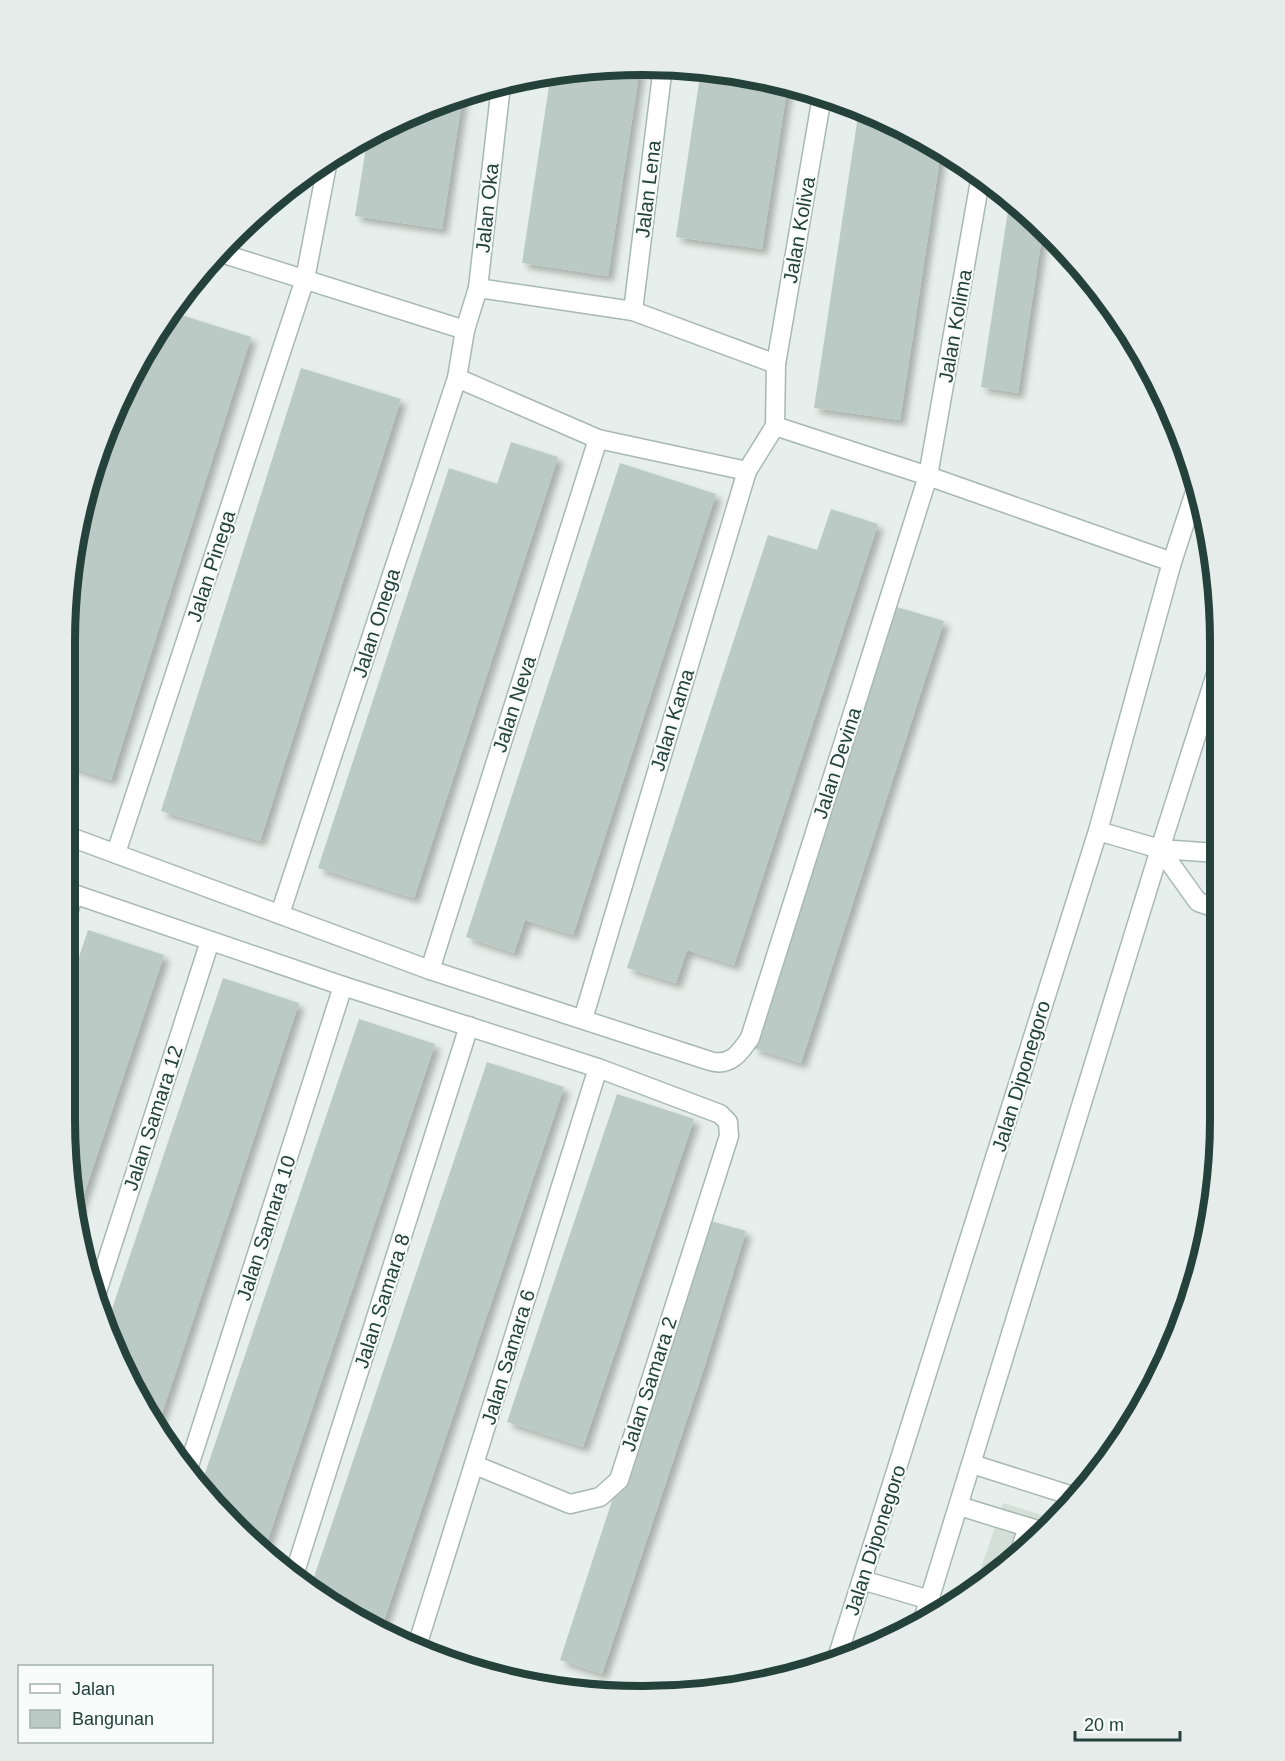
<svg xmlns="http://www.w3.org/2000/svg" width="1285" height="1761" viewBox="0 0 1285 1761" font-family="Helvetica,sans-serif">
<defs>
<filter id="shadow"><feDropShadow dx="5.5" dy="5.5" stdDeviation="3" flood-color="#0004"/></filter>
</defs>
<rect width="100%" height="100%" fill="#e6efeb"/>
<!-- built -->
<polygon fill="#d4dfda" points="1003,1503 1056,1519 1023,1553 975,1586"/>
<!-- building -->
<g fill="#bbcac4" filter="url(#shadow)">
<polygon points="640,67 608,276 522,263 551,73 567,69"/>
<polygon points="701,69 788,83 762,249 676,237"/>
<polygon points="463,94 442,229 355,216 368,135"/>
<polygon points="859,109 898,124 941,151 900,420 814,408"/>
<polygon points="1010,198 1043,229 1018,393 981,387"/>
<polygon points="175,313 251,337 111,780 65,765 65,642 73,555 110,439 142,353"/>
<polygon points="301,368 401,399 260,841 161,811"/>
<polygon points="511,442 558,457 414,898 318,868 449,468 497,484"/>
<polygon points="620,463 716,494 573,935 525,920 514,953 466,937"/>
<polygon points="831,509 878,524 734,965 687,950 676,983 627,968 768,535 817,550"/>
<polygon points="897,607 944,621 801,1063 753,1048"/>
<polygon points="88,930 164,955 77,1215 64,1118 65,999"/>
<polygon points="223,978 299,1003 157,1428 108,1321"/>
<polygon points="359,1019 435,1044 263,1554 201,1485"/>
<polygon points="487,1062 564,1087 380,1632 311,1586"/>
<polygon points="617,1094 694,1119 583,1447 507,1422"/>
<polygon points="704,1219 746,1231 704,1368 602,1674 560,1660"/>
</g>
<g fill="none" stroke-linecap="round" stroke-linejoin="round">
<!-- minor casing -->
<g stroke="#a8b8b2" stroke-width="21">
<g id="minor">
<polyline points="224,254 465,330"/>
<polyline points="478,288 633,311 776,364"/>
<polyline points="633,311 663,66"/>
<polyline points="457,378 598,439 747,471"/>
<polyline points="775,426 928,476 1172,562"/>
<polyline points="775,426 776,364 822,96"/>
<polyline points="1098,831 1160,849 1217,853"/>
<path d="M65 835 430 970 710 1061C730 1067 740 1053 750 1038L928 476 981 175"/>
<polyline points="1160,849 1198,902 1218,909"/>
<polyline points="116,853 305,279 328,160"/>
<polyline points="65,891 343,986 598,1068 720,1114 728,1122 729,1136 619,1480 600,1497 570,1504 475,1465"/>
<polyline points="280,914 457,378 465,330 478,288 501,85"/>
<polyline points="65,922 74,894"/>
<polyline points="430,970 598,439"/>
<polyline points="583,1019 747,471 775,426"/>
<polyline points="96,1295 210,941"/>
<polyline points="972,1464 1076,1497"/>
<polyline points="188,1469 343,986"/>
<polyline points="959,1506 1044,1532"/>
<polyline points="1018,1557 1028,1527"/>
<polyline points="294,1575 469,1026"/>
<polyline points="862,1580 930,1600"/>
<polyline points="923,1620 1160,849 1216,674"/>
<polyline points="417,1646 598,1068"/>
<polyline points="838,1655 1098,831 1172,562 1194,495"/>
</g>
</g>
<!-- minor -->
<use href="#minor" stroke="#fff" stroke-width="18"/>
</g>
<g text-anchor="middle" stroke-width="4.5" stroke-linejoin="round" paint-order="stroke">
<!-- street labels -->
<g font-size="20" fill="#24423a" stroke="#f7fbf9">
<text transform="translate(648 189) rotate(-83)" y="7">Jalan Lena</text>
<text transform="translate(487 208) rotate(-84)" y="7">Jalan Oka</text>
<text transform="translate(799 230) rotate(-80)" y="7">Jalan Koliva</text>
<text transform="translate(955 326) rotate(-80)" y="7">Jalan Kolima</text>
<text transform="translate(211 566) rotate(-72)" y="7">Jalan Pinega</text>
<text transform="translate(376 623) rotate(-72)" y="7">Jalan Onega</text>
<text transform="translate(514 704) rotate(-72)" y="7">Jalan Neva</text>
<text transform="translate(672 720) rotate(-73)" y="7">Jalan Kama</text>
<text transform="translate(837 763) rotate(-72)" y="7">Jalan Devina</text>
<text transform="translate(1021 1076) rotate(-73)" y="7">Jalan Diponegoro</text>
<text transform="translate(153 1118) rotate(-72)" y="7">Jalan Samara 12</text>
<text transform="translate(266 1228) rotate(-72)" y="7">Jalan Samara 10</text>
<text transform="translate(382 1301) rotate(-72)" y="7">Jalan Samara 8</text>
<text transform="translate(508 1357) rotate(-73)" y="7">Jalan Samara 6</text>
<text transform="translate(649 1384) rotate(-72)" y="7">Jalan Samara 2</text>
<text transform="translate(875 1540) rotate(-72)" y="7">Jalan Diponegoro</text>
</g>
</g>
<!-- crop -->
<path d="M0 0H1285V1761H0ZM642 75H643A567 567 0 0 1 1210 642V1119A567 567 0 0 1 643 1686H642A567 567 0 0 1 75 1119V642A567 567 0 0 1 642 75Z" fill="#e6ecea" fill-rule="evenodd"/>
<path fill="none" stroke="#24423a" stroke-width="8" d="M642 75H643A567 567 0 0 1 1210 642V1119A567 567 0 0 1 643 1686H642A567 567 0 0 1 75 1119V642A567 567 0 0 1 642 75Z"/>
<!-- legend -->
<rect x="18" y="1665" width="195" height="78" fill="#f7fbf9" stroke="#a3b1ad" stroke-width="1.5"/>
<rect x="30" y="1684" width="30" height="9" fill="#ffffff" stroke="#a3b1ad" stroke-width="1.5"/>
<text x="72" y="1695" font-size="18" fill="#24423a">Jalan</text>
<rect x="30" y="1710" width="30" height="18" fill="#bbcac4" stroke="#a3b1ad" stroke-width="1.5"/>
<text x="72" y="1725" font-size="18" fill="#24423a">Bangunan</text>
<!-- scale -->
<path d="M1075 1731v9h105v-9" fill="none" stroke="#24423a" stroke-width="3"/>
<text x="1084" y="1731" font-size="18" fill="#24423a" stroke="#f7fbf9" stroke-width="4.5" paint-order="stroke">20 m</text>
</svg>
